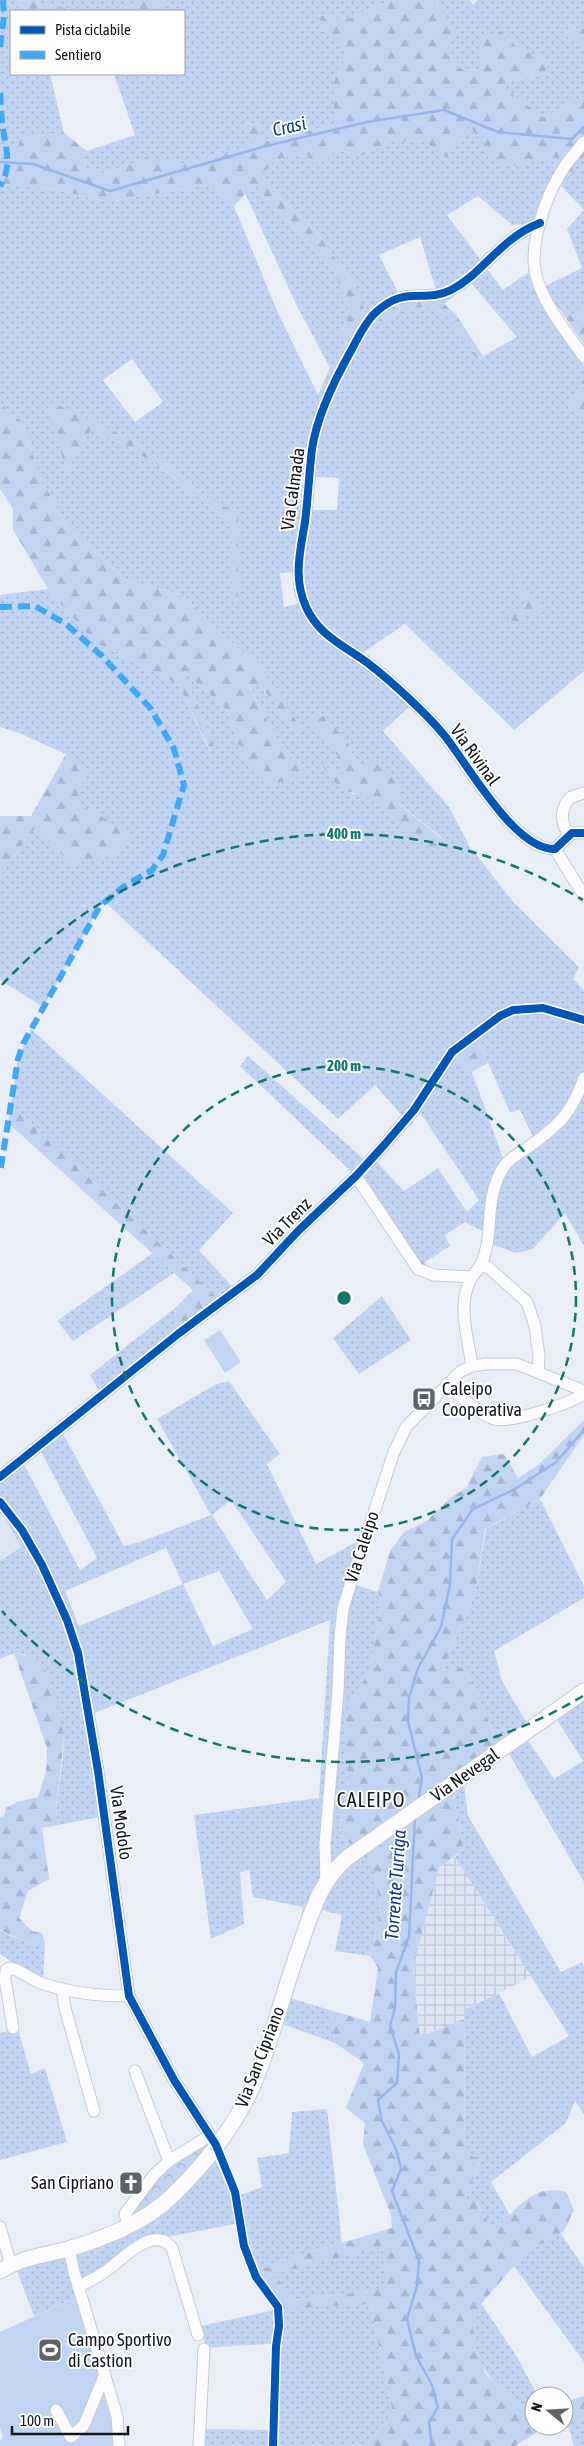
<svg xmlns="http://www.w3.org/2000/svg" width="584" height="2446" viewBox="0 0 584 2446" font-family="'Asap Condensed',sans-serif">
<defs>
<pattern id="industrial-grid" width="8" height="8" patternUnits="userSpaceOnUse" patternTransform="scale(1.25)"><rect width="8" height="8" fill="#dce6f7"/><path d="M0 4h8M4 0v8" fill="none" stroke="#bcc5d3"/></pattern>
<pattern id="grass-dots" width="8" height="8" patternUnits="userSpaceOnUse" patternTransform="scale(1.25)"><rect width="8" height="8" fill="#c2d4f4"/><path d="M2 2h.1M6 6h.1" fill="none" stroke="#a6b5d1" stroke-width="1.8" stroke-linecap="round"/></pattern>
<pattern id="forest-firs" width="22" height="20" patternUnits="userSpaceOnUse" patternTransform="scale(1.25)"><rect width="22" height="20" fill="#c2d4f4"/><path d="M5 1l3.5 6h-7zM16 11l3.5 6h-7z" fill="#a6b5d1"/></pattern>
<pattern id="park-crowns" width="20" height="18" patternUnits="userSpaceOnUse" patternTransform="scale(1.25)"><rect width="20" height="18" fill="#c2d4f4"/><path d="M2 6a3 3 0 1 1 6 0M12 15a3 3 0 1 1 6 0" fill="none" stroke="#a6b5d1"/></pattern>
</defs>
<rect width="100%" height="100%" fill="#eaeef7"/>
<!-- built -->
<polygon fill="#dce6f7" points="0,1509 21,1547 0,1561"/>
<!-- industrial -->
<polygon fill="url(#industrial-grid)" points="455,1857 531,1977 464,2010 464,2019 420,2037 413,1969 439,1868"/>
<!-- grass -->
<g fill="url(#grass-dots)" fill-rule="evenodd">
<polygon points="0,0 139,0 120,11 82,11 20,0 17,11 11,11 11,74 50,74 64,133 21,138 17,150 0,150"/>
<polygon points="166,0 391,0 348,19 316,15 347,54 334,82 334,125 266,141 256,123 244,124 254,144 185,164 148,158 106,174 84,167 87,151 135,135 114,74 184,74 184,11 156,11"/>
<polygon points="437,0 470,0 473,5 478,0 584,0 584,29 562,31 584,52 584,96 544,117 506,90 505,83 544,74 549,62 517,47 501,31 483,37 479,71 459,68 446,53"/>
<path d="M469 124 565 156 540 223 512 225 478 196 447 215 503 290 535 268 541 288 582 268 567 229 584 210 561 186 584 156V312L582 310 573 317 550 295 584 367V379L568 408 584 417V671L514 730 405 624 358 656 412 704 383 731 449 807 470 847 515 904 579 967 573 979 584 990V1246L565 1213 533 1249 516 1253 486 1242 488 1234 465 1222 445 1235 450 1246 425 1262 427 1266 412 1271 356 1176 240 1066 248 1056 368 1163 374 1159 404 1191 438 1168 467 1212 479 1200 419 1111 411 1126 375 1085 338 1119 105 902 100 906 43 1007 0 980V876L35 828 95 812 75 804 66 754 19 733 0 727V595L48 589 94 642 178 684 210 752 214 744 182 670 227 710 243 757 311 774 276 738 248 684H260L300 739 258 664 243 653 182 595 126 580 69 528 40 478 23 422 0 404V184L52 189 108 202 206 185 234 206 278 313 318 395 330 368 296 304 245 193 255 183 269 202 335 273 350 313 341 335 350 350 357 288 314 229 272 192 261 173 275 160 307 152 337 149 361 156 390 141 426 142ZM420 237 439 300 444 304 471 283 517 337 478 359 450 319 434 307 403 308 382 323 378 318 402 300 379 255ZM132 359 163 402 135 422 103 380ZM49 402 137 442 215 504 238 510 232 602V524L163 469 128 447 91 429 67 470ZM301 476 339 478 337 510H299ZM302 572 308 601 284 607 280 573ZM347 741 361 773 442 838 433 850 362 793 352 794 323 766 344 776 337 755ZM476 1029 488 1063 510 1112 520 1110 534 1139 504 1161 472 1072 445 1055Z"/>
<polygon points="31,1029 233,1213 199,1250 236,1291 222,1302 11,1104 18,1059"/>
<polygon points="153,1253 174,1273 73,1341 57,1321"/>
<polygon points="382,1296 411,1340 359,1374 333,1338"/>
<polygon points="175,1308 178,1334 101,1395 90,1375"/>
<path d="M229 1381 280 1454 267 1464 316 1564 360 1540 349 1583 378 1592 382 1600 370 1669 345 1714 348 1782 339 1834 372 1863 381 1909 370 1956 335 1951 342 1915 321 1910 302 1966 293 1963 297 1953 303 1907 253 1897 249 1870 240 1872 244 1924 211 1939 194 1815 319 1798 330 1620 89 1715 105 1816 58 1825C53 1795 66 1764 63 1734 62 1721 33 1670 25 1654L14 1653 0 1659V1561L21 1547 0 1509V1477L21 1459 80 1570 97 1558 38 1446 60 1428 124 1546 140 1542 211 1515 157 1419 216 1384ZM231 1500 286 1582 267 1600 212 1515ZM166 1548 183 1584 79 1626 65 1591ZM219 1571 253 1629 213 1646 183 1584Z"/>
<polygon points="540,1499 584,1586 584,1598 494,1651 502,1681 528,1725 521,1730 554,1779 583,1761 551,1710 584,1687 584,1882 502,1742 499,1744 464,1667 442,1670 475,1594 486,1529"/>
<polygon points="462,1768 468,1816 561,1972 582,1962 584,1966 584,2114 575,2101 566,2123 491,2182 510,2215 494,2231 477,2204 465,2200 481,2160 465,2154 464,2010 499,1993 532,2057 569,2036 455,1857 464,1849 449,1775"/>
<polygon points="0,1931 35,1946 45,1943 43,1982 0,1954"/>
<polygon points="283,1996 330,2010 335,2043 274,2021"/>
<polygon points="18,2029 31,2074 45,2068 67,2142 0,2160 0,2033"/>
<polygon points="327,2109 342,2243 271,2264 275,2273 383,2246 387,2280 378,2290 291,2300 271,2267 256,2269 244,2194 262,2187 257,2158 289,2153 292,2112"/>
<polygon points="201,2145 209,2145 232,2198 235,2224 162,2238 79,2286 77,2297 34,2316 13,2260 109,2229 153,2204"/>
<polygon points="560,2233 584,2267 584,2362 514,2266 525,2253"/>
<polygon points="370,2303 393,2412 366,2446 198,2446 199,2429 276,2430 280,2343 206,2348 201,2326 284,2308"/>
<path d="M481 2303 517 2357 538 2396H534V2407L519 2408C497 2386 472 2364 473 2329 473 2321 479 2311 481 2303Z"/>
<polygon points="565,2415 584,2420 584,2446 574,2446"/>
</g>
<!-- forest -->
<g fill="url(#forest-firs)" fill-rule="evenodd">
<polygon points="20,0 82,11 17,11"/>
<polygon points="139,0 166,0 156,11 120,11"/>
<polygon points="391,0 437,0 437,4 455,29 446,53 459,68 478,71 483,37 501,31 517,47 549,62 544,74 505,83 506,90 544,117 584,96 584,156 555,194 565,156 501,168 469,125 446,158 426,142 390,141 361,156 337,149 316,168 306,153 275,160 262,174 272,192 314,229 357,288 365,313 351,351 341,335 350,313 335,273 269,202 255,183 234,206 206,185 108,202 52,189 0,184 0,150 17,150 20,138 64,133 87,151 84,167 106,174 148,157 185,164 253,144 244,124 256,123 267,141 334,125 334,82 346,54 316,15 348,19"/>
<polygon points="584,29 584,52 561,31"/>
<polygon points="549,294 573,317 582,309 584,312 584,344"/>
<polygon points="402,300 439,300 455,313 483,356 477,359 450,319 434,307 403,308 382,323 378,318"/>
<polygon points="584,379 584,417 568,408"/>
<polygon points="49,401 137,442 215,504 238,510 238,602 232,602 232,524 163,469 128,447 91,430 67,471 47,409"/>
<polygon points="0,404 23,422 40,478 69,528 126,580 182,595 243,653 258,664 302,730 301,740 260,684 248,685 276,738 311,774 273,784 243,757 227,710 183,671 214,744 211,752 178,684 94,642 48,589 13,530 13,509 0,489"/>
<polygon points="512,572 543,606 534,614 526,611 526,621 516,625 507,615 526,606"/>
<path d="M325 716 347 741 361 772 366 759 379 764 401 788 399 804 442 839 433 851 362 793C342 795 333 781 322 765L344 776 337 755 305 719Z"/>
<polygon points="66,754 86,773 76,804 95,812 131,836 111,856 72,864 35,828 0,876 0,816 31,816"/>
<polygon points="476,1029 488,1063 472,1072 444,1055"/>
<polygon points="11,1104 222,1302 178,1334 175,1308 193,1290 8,1123"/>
<path d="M584 1420V1435L540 1499 485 1529 475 1594 442 1670 464 1667 499 1744 449 1775 464 1849 439 1868 413 1969 420 2037 464 2019 465 2154 481 2159 465 2200 476 2203 494 2231C515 2211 534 2182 566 2192L574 2210 564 2231 525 2253 482 2303 473 2329 477 2351 485 2373 519 2408 534 2407V2426H547L515 2446H366L393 2412 370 2304 276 2309 256 2269 248 2264 235 2224 232 2198 244 2194 256 2269 271 2267 273 2270 271 2264 392 2228 391 2215 363 2144 365 2123 346 2108 364 2063 335 2043 330 2010 370 2022 378 1968 370 1956 381 1909 372 1863 339 1834 348 1782 345 1714 370 1669 382 1600 378 1592 390 1551 404 1532 427 1521 450 1498 466 1488 482 1457 504 1454 518 1478 538 1465ZM383 2246 387 2280 378 2290 292 2300 275 2274Z"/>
<path d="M14 1653C27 1654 37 1661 46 1671 50 1676 63 1726 63 1734 64 1764 53 1795 58 1825L42 1828 49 1879 28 1891 19 1918 32 1931 42 1933 45 1943 35 1946 0 1930V1817L4 1816 6 1808 17 1802 38 1797 46 1772 47 1748Z"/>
<polygon points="584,2396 584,2420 564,2416 564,2402"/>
</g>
<!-- park -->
<path fill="url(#park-crowns)" d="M201 2145 203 2147C197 2173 151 2205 129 2218L159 2174Z"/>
<!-- garden -->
<g fill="#c2d4f4">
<polygon points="220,1330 241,1362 225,1373 204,1340"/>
<polygon points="77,2297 106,2367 118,2446 0,2446 0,2440 3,2437 0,2428 0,2332"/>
</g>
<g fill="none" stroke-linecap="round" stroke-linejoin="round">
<!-- stream -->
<g stroke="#97b5eb" stroke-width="2.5">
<polyline points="0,162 33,164 110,191 266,146 367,122 444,110 498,132 572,139 584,127"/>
<polyline points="418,1802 422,1778 408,1721 409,1698 418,1668 441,1627 450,1585 452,1539 473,1509 515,1489 556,1462 584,1430"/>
<polyline points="415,1817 409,1937 396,1972 395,2008 390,2026 399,2054 397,2083 378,2100 382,2121 396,2149 401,2169 392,2191 419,2261 417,2286 407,2319 416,2356 432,2385 438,2407 429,2422 432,2446"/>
</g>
<!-- minor casing -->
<g stroke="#c7cbd2" stroke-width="13">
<g id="minor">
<path d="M584 142C576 152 567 162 561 172 545 199 527 248 537 279 546 308 567 332 584 357"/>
<path d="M540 223C499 239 484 273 451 290 423 304 406 284 375 313 365 323 358 337 352 349 335 379 317 415 312 449 309 474 308 498 305 522 300 552 293 578 306 607 319 636 345 646 369 664 391 681 427 714 444 735 467 763 515 851 555 849L572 833H584"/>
<path d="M569 835C560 822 560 808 571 797L584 793"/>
<polyline points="555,849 584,896"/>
<polyline points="356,1176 418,1269 434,1275 472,1277 481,1265 489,1268 527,1302 535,1326 539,1357 538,1371"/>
<path d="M481 1265C495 1234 483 1200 503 1168 509 1158 521 1152 530 1146 559 1125 572 1113 584 1078"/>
<path d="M472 1277C456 1303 468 1337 472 1366"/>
<path d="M447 1384C456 1393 482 1416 494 1419 513 1423 568 1404 584 1394"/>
<polyline points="0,1477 178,1334 257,1275 299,1230 356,1176 385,1144 414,1110 452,1052 500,1016 513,1010 543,1008 584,1020"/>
<polyline points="0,1502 22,1530 42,1565 67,1620 78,1653 98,1771 129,1996 174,2080 216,2145"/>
<polyline points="326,1881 325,1844 338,1691 340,1637 343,1609 351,1582 394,1452 406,1427 461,1371 472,1366 486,1364 517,1364 584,1391"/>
<polyline points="62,1989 65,2008 94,2111"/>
<path d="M13 2028 5 1979 6 1970 10 1968C21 1970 30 1979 41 1983 69 1993 100 1996 129 1996"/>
<polyline points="135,2071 169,2161"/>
<polyline points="128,2224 125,2214 154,2175 169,2161 209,2136"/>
<polyline points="0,2227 11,2265"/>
<polyline points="69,2248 74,2272 117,2416 119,2446"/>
<path d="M78 2287C87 2282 98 2277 106 2271 121 2261 154 2223 172 2248L198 2335"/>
<polyline points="56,2410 71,2437 84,2425 105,2374"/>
<polyline points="199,2446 204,2349"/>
</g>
</g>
<!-- major casing -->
<g stroke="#c7cbd2" stroke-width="17">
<path id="major" d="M0 2271C21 2258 44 2255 68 2249 103 2239 145 2222 172 2196 205 2164 236 2125 254 2083 273 2038 284 1989 301 1943 312 1911 321 1880 347 1858L584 1691"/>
</g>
<!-- minor -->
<use href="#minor" stroke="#fcfcfe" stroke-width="11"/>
<!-- major -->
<use href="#major" stroke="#fcfcfe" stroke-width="15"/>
<!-- quiet -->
<g stroke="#3fa9f5" stroke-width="6" stroke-dasharray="12 6" stroke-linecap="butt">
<polyline points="0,47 4,16 3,0"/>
<path d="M0 93C1 102 1 112 2 121 4 143 14 165 0 186"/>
<polyline points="0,607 35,606 66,624 102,656 151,709 174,749 184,785 163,855 152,870 123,887 100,906 23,1044 18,1059 0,1173"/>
</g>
<!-- cycleway casing -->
<g stroke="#fff" stroke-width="11">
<g id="cycleway">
<path d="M540 223C499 239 484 273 451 290 423 304 406 284 375 313 365 323 358 337 352 349 335 379 317 415 312 449 309 474 308 498 305 522 300 552 293 578 306 607 319 636 345 646 369 664 391 681 427 714 444 735 467 763 515 851 555 849L572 833H584"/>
<polyline points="0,1477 178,1334 257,1275 299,1230 356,1176 385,1144 414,1110 452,1052 500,1016 513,1010 543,1008 584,1020"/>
<polyline points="0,1502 22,1530 42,1565 67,1620 78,1653 98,1771 129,1996 174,2080 216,2145 235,2192 244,2246 256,2277 278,2307 279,2326 276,2346 273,2446"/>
</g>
</g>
<!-- cycleway -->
<use href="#cycleway" stroke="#0057b8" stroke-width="8"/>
</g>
<!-- distance rings -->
<g fill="none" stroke="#0f766e" stroke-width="2.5" stroke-dasharray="9 6">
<circle cx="344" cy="1298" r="232"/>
<path d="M583 1696A464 464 0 0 1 2 1611M2 985A464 464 0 0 1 583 900"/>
</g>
<!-- icons -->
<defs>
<g id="bus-square" transform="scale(1.25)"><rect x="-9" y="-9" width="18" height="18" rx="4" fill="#5e6269" stroke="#fff"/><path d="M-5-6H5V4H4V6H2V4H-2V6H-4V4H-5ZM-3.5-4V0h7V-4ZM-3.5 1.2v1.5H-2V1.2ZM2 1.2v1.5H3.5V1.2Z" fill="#fff"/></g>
<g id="church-square" transform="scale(1.25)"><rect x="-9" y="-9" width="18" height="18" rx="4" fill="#5e6269" stroke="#fff"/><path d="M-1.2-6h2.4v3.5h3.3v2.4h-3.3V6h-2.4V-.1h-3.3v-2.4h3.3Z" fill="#fff"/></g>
<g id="stadium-square" transform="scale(1.25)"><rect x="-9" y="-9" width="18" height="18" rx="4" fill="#5e6269" stroke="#fff"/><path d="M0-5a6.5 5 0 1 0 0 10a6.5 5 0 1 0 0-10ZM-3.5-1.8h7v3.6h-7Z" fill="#fff"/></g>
</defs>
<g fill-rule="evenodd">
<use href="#bus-square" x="424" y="1399"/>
<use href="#church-square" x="131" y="2183"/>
<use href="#stadium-square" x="50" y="2350"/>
</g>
<g text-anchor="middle" stroke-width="4" stroke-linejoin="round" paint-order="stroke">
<!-- street labels -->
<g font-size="18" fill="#12161c" stroke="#fff">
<text transform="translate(293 489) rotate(-82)" y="6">Via Calmada</text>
<text transform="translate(475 755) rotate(54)" y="6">Via Rivinal</text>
<text transform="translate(287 1222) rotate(-45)" y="6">Via Trenz</text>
<text transform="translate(362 1547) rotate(-72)" y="6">Via Caleipo</text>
<text transform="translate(465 1775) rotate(-35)" y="6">Via Nevegal</text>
<text transform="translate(121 1823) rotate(82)" y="6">Via Modolo</text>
<text transform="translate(260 2057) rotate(-69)" y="6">Via San Cipriano</text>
</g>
<!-- poi labels -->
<g font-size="18" fill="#12161c" stroke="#fff" text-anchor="start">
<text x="442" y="1395">Caleipo<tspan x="442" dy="21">Cooperativa</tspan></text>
<text x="114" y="2189" text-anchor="end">San Cipriano</text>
<text x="68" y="2346">Campo Sportivo<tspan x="68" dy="21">di Castion</tspan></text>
</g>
<!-- water labels -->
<g font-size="19" font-style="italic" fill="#0e3b8f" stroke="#fff">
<text transform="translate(289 126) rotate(-13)" y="7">Crasi</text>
<text transform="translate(395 1885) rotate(-86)" y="7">Torrente Turriga</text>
</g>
<!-- quarter labels -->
<g font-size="20" letter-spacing="1" fill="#12161c" stroke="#fff">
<text x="371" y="1807">CALEIPO</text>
</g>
</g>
<circle cx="344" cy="1298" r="8" fill="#0f766e" stroke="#fff" stroke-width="2.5"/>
<g font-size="15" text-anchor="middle" font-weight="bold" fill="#0f766e" stroke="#fff" stroke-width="4" stroke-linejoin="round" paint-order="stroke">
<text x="344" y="839">400 m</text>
<text x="344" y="1071">200 m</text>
</g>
<!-- legend -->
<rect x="10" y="10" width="175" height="65" fill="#ffffff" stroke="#a0a2a4"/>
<rect x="20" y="26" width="25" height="8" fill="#0057b8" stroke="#a0a2a4"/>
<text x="55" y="35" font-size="15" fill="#12161c">Pista ciclabile</text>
<rect x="20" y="51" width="25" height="8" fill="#3fa9f5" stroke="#a0a2a4"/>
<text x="55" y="60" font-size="15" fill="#12161c">Sentiero</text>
<!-- north arrow -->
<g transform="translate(549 2411) rotate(288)"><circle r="24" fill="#ffffff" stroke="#a0a2a4"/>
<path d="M0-4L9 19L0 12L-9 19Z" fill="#5e6269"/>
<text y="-8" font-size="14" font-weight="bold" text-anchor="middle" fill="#12161c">N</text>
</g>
<!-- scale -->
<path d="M12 2426v8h116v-8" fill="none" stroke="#12161c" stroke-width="2.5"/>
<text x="20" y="2426" font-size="15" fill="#12161c" stroke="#ffffff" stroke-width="4" paint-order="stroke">100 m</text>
</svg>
